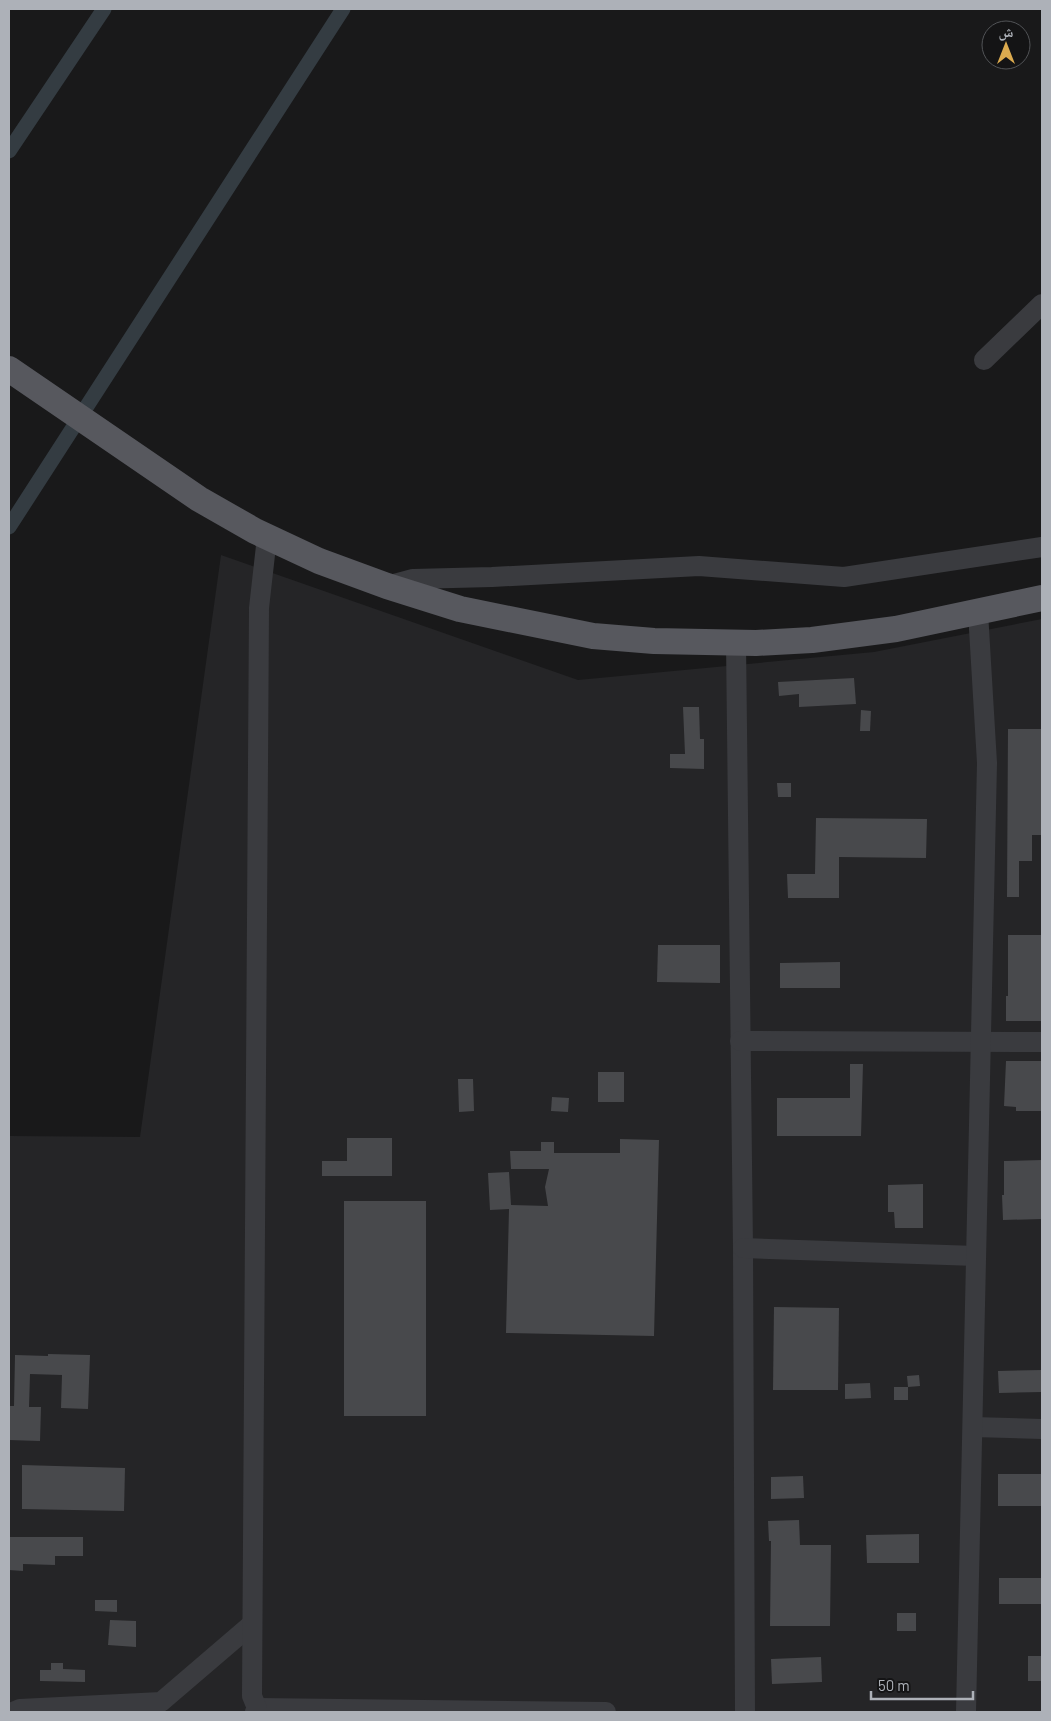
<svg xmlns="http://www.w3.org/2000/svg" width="1051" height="1721" viewBox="0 0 1051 1721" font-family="Barlow,'Noto Naskh Arabic',sans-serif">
<rect width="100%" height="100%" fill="#19191a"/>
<!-- built -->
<polygon fill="#252527" points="221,555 578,680 874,652 1042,619 1042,1712 9,1712 9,1136 140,1137"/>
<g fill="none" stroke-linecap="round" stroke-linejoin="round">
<!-- canal -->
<g stroke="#343c42" stroke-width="15">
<polyline points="9,151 104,9"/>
<polyline points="9,527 343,9"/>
</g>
</g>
<!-- building -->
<g fill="#48494c">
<polygon points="854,678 856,704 799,707 799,694 779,696 778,682"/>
<polygon points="683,707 699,707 700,739 704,739 704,769 670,768 670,754 685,754"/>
<polygon points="861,710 871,711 870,731 860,731"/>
<polygon points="1008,729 1042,729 1042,835 1032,835 1032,861 1019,861 1019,897 1007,897"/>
<polygon points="777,783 791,783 791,797 778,797"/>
<polygon points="816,818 927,819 926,858 839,857 839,898 788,898 787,874 815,874"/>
<polygon points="1008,935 1042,935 1042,1021 1006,1021 1006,996 1008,996"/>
<polygon points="658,945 720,945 720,983 657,982"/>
<polygon points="840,962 840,988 780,988 780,963"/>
<polygon points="1006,1061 1042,1061 1042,1111 1016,1111 1016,1107 1004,1106"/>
<polygon points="850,1064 863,1064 861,1136 777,1136 777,1098 850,1098"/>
<rect x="598" y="1072" width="26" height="30"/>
<polygon points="458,1079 473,1079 474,1111 459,1112"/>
<polygon points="552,1097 569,1098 568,1112 551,1111"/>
<polygon points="347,1138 392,1138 392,1176 322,1176 322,1161 347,1161"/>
<polygon points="620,1139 659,1140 654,1336 506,1333 509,1209 490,1210 488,1173 509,1172 511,1205 548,1206 545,1187 549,1169 511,1169 510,1151 541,1151 541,1142 554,1142 554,1153 620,1153"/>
<polygon points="1042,1160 1042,1219 1003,1220 1002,1195 1004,1195 1004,1161"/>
<polygon points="923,1184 923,1228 895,1228 894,1212 888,1212 888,1185"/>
<rect x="344" y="1201" width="82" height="215"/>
<polygon points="774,1307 839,1308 838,1390 773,1390"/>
<polygon points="48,1354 90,1355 88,1409 61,1408 62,1375 30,1374 29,1407 41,1407 40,1441 9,1440 9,1406 14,1406 15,1355 48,1356"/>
<polygon points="1042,1370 1042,1392 999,1393 998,1371"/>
<polygon points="919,1375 920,1386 908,1387 907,1376"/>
<polygon points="870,1383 871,1398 845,1399 845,1384"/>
<rect x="894" y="1387" width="14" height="13"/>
<polygon points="22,1465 125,1468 124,1511 22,1509"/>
<rect x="998" y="1474" width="44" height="32"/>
<polygon points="803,1476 804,1498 771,1499 771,1477"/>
<polygon points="799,1520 800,1545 831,1545 830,1626 770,1626 771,1541 769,1541 768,1521"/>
<polygon points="919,1534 919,1563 867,1563 866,1535"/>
<polygon points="9,1537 83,1537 83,1556 55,1556 55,1565 23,1564 23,1571 9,1570"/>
<rect x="999" y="1578" width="43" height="26"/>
<polygon points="95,1600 117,1600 117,1612 95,1611"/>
<rect x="897" y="1613" width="19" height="18"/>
<polygon points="110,1620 136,1621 136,1647 108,1645"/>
<rect x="1028" y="1656" width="14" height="25"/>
<polygon points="821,1657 822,1682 772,1684 771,1659"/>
<polygon points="51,1663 63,1663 63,1669 85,1670 85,1682 40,1681 40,1670 51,1670"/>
</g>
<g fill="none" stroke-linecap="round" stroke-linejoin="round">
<!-- minor -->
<g stroke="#3a3b3f" stroke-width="20">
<polyline points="984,360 1042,304"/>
<polyline points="387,586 413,579 492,577 699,566 844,577 1042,547"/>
<polyline points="736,642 743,1248 745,1712"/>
<polyline points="740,1041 1042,1042"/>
<polyline points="743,1248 976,1256"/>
<polyline points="973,1427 1042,1429"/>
<polyline points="13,1712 20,1709 161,1702 252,1624"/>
<polyline points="255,1712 257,1708 606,1712"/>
<polyline points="257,1712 257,1708 252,1696 259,608 267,537"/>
<polyline points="966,1712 987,763 978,612"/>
</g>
<!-- major -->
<polyline stroke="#57585e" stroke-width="26" points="9,369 199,499 255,531 319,561 387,586 460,609 593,636 654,641 756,643 812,640 896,629 1042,598"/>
</g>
<!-- border -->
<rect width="1051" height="1721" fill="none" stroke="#adb1b8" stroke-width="20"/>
<!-- north arrow -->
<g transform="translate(1006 45)"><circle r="24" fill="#141415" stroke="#515356"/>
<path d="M0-4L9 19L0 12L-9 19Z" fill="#dcab4f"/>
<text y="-8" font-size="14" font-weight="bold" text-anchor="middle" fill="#adb1b8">ش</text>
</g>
<!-- scale -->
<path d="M871 1691v8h102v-8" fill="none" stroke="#adb1b8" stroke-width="2.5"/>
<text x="878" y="1691" font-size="15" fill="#adb1b8" stroke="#141415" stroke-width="4" paint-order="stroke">50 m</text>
</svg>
